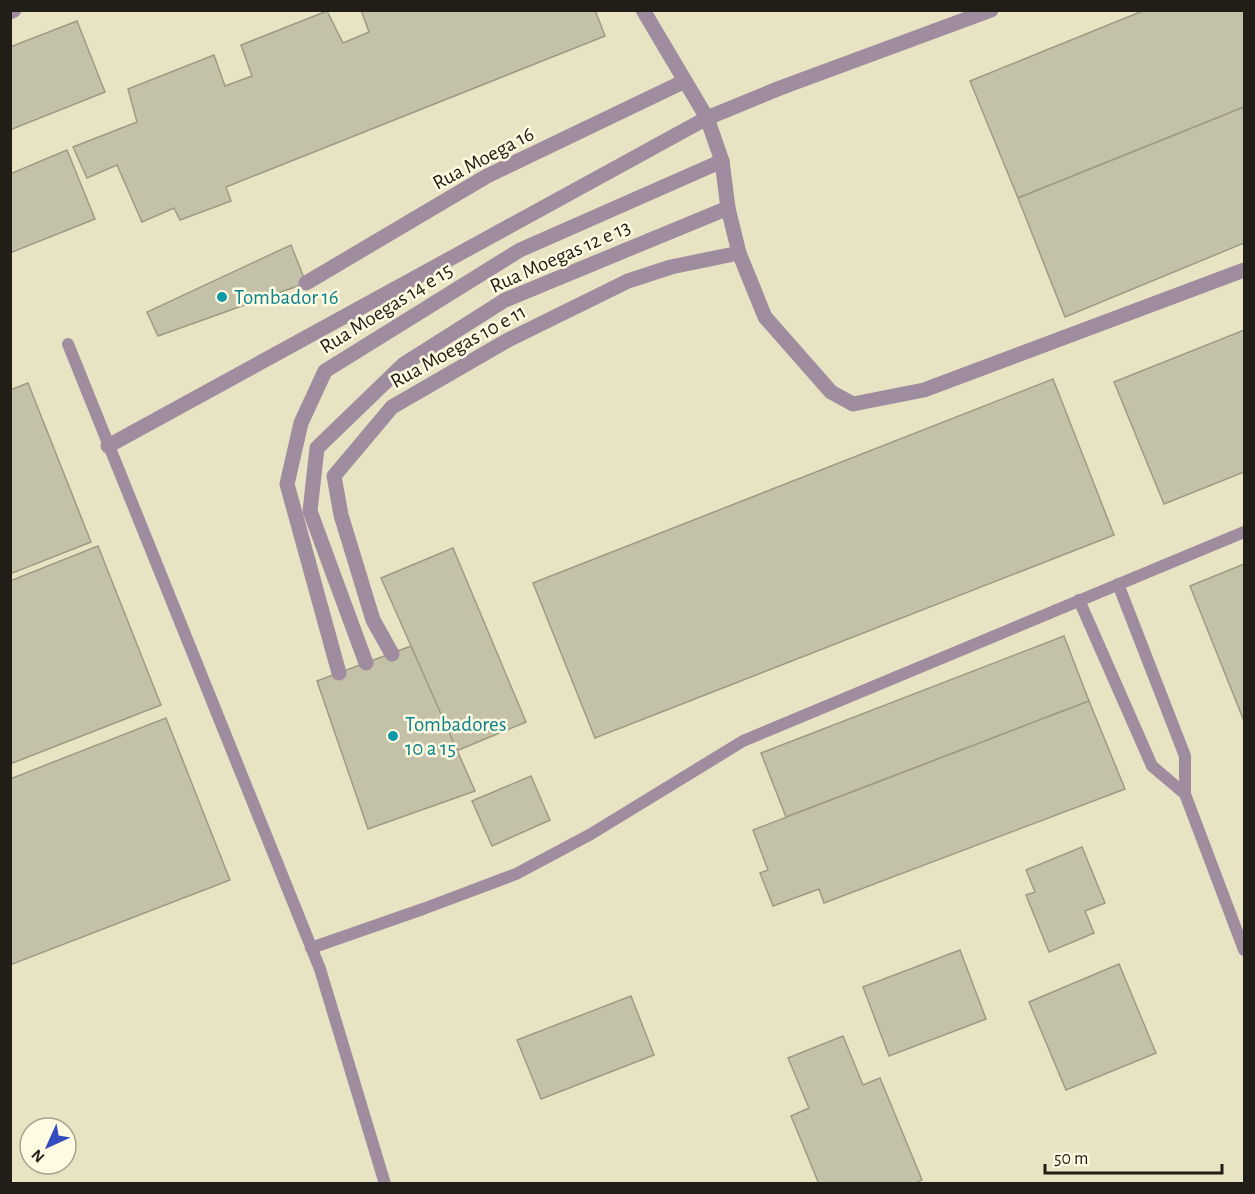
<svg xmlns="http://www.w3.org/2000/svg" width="1255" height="1194" viewBox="0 0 1255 1194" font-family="'Alegreya Sans',sans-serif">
<rect width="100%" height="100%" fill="#f1edd5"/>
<!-- built -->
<path fill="#e8e3c3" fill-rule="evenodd" d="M10 11H1244V1183H11ZM30 1128H66V1164H30Z"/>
<!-- building -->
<g fill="#c4c1a9" stroke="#9e9b84" stroke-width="1.5">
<polygon points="361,10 595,10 605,36 226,187 231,201 180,220 174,208 142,222 117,165 87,178 73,147 137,122 128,89 214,55 225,86 252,76 241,45 327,11 343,43 369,32"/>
<polygon points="1145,10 1244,10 1244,107 1018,198 970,81"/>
<polygon points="77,21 105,92 10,130 10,47"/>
<polygon points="1244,107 1244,243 1065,317 1018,198"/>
<polygon points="67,150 95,219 10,253 10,174"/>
<polygon points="291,245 306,283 158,336 147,312"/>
<polygon points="1244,330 1244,472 1164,504 1114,382"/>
<polygon points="1053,379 1114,535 595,738 533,583"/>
<polygon points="28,383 91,542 10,574 10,390"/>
<polygon points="98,546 161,705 10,764 10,581"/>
<polygon points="453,548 526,722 454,752 411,646 381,578"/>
<polygon points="1244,564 1244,721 1190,586"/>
<polygon points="1064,636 1089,701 786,817 761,753"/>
<polygon points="411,646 475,791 368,829 317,681"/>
<polygon points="1089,701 1125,789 824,903 819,889 773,906 760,873 768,870 753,830"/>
<polygon points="166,718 230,880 10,965 10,779"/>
<polygon points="531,776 550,820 492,846 472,801"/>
<polygon points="1082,847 1105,903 1085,911 1094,933 1049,952 1026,895 1035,892 1026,870"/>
<polygon points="960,950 986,1019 889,1056 863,987"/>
<polygon points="1119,964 1156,1053 1066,1090 1029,1002"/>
<polygon points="631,996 654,1055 541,1099 517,1040"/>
<polygon points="843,1036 863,1085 880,1078 922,1180 914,1184 819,1184 791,1116 809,1108 788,1058"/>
</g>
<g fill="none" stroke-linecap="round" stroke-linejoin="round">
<!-- lane -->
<g stroke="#a08c9f" stroke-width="12">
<polyline points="68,344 320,969 385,1184"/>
<polyline points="1118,584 1185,756 1185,794 1244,950"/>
<polyline points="1079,600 1152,766 1185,794"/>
<polyline points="311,948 423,909 516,874 591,834 743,741 1244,532"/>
</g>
<!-- street -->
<g stroke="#a08c9f" stroke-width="15">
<polyline points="643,10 707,118 722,161 728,208 739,253 765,317 831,392 853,404 924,390 1244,270"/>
<polyline points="10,12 14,10"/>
<polyline points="306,283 487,176 685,81"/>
<polyline points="108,446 707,118 780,88 991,10"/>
<polyline points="392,654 373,620 341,515 334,476 392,407 508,340 628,281 671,267 739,253"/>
<polyline points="366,663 310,511 317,448 404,364 505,300 728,208"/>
<polyline points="339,673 287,484 301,423 325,371 520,250 722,161"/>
</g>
</g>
<!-- markers -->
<g fill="#0f9aa8" stroke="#fffbe2" stroke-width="2">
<circle cx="222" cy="297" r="6"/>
<circle cx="393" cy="736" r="6"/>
</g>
<g text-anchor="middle" stroke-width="5" stroke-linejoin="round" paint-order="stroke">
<!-- street labels -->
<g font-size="21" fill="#201e16" stroke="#fffbe2">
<text transform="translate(483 158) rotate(-28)" y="7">Rua Moega 16</text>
<text transform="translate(560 256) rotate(-24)" y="7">Rua Moegas 12 e 13</text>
<text transform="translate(386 308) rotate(-32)" y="7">Rua Moegas 14 e 15</text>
<text transform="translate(458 346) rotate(-29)" y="7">Rua Moegas 10 e 11</text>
</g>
<!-- culture labels -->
<g font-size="21" fill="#0d838f" stroke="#fffbe2" text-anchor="start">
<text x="234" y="304">Tombador 16</text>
<text x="405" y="731">Tombadores<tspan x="405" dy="24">10 a 15</tspan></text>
</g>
</g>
<!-- border -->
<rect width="1255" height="1194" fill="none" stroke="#201e16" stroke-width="24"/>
<!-- north arrow -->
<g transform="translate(48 1146) rotate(225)"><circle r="28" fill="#fffbe2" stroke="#a6a390" stroke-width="1.5"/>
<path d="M0-4.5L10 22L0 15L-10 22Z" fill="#344dbe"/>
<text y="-9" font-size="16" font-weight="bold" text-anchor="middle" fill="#201e16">N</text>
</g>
<!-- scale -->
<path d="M1045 1164v9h177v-9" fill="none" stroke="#201e16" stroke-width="3"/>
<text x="1054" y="1164" font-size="18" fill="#201e16" stroke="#fffbe2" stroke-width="4.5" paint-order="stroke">50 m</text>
</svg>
